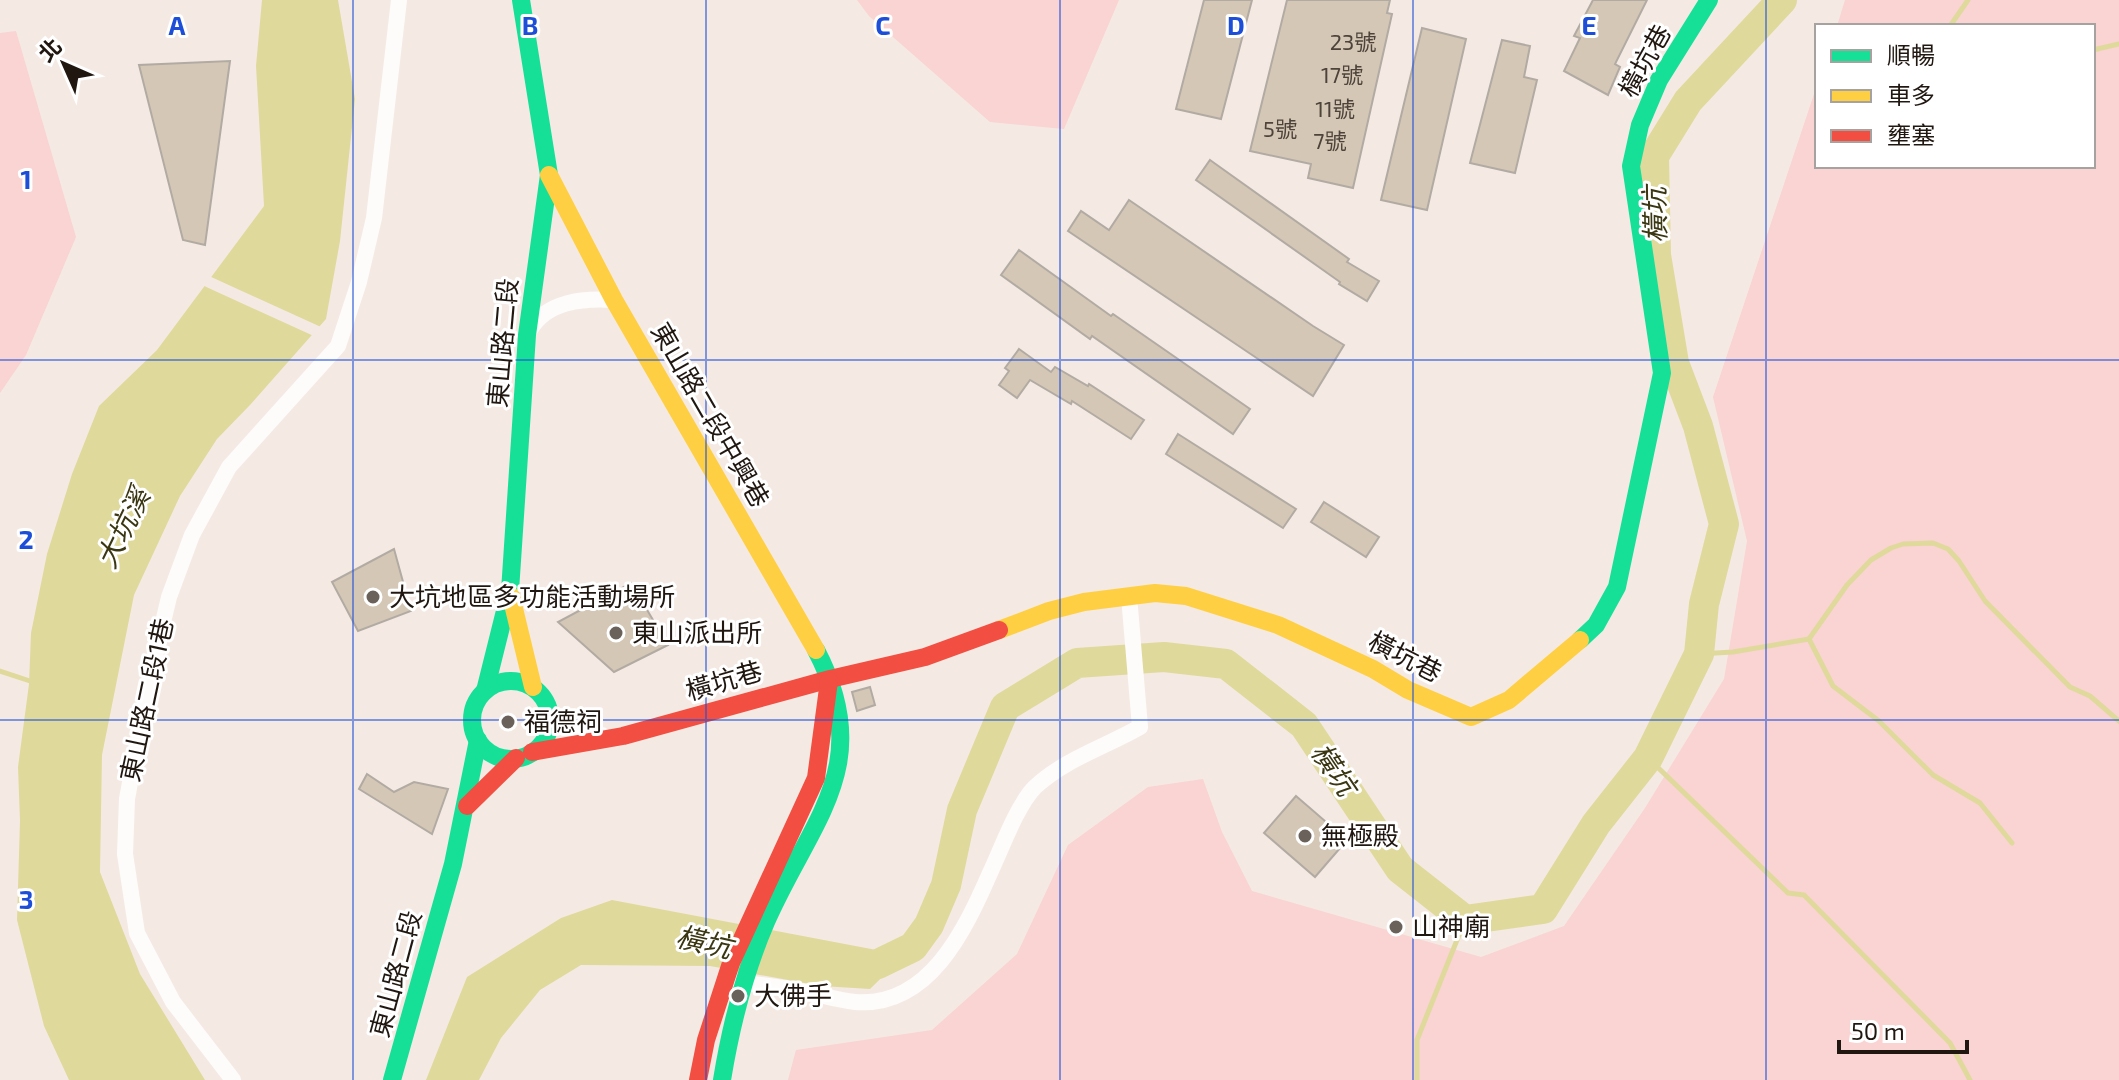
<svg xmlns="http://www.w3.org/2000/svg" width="2119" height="1080" viewBox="0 0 2119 1080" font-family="'Exo 2','Noto Sans TC',sans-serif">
<rect width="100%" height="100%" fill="#f4eae3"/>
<!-- green -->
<g fill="#fad3d3">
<polygon points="857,0 1119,0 1064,129 990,122 869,16"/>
<polygon points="1845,0 2119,0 2119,1080 788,1080 796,1050 932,1030 1017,954 1068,845 1148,787 1203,779 1222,832 1252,891 1481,957 1564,926 1645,808 1724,679 1747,541 1713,397 1817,85 1817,166 2093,166 2093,26 1837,26"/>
<polygon points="16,31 76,237 26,355 0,393 0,33"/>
</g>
<!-- water -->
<g fill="#e0d99c">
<polygon points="262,0 338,0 355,99 340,241 326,319 250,405 217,439 180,496 134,595 102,755 100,872 140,974 205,1080 69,1080 44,1026 17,920 20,821 18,767 29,684 31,633 47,554 72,474 99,406 157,350 264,206 256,66"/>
<polygon points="612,900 887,952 913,947 870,989 821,986 710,966 581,965 540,990 501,1038 479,1080 426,1080 467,977 561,918"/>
</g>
<!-- pier -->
<polygon fill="#f4eae3" points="209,276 321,327 316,337 202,285"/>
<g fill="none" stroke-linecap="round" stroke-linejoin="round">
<!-- stream -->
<g stroke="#e0d99c" stroke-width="5">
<polyline points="1950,26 1968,0"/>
<polyline points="2093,50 2119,44"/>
<polyline points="1809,639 1847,585 1871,560 1891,548 1903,544 1933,543 1948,549 1959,561 1985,601 2070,687 2090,696 2119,721"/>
<polyline points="1699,654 1733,652 1809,639 1833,686 1879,721 1933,775 1980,803 2012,843"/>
<polyline points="0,671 33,682"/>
<polyline points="1648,758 1788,893 1804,895 1950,1043 1970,1080"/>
<polyline points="1417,1080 1417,1040 1465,920"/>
</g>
<!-- river -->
<polyline stroke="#e0d99c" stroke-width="30" points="878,964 913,947 929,925 946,885 962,810 1005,707 1077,663 1164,657 1226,664 1304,725 1400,869 1465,920 1543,909 1596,824 1648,758 1699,654 1704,604 1724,524 1698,426 1674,363 1656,255 1654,156 1688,101 1782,0"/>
</g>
<!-- building -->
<g fill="#d4c7b5" stroke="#b2aba4" stroke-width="2">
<polygon points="1204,0 1252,0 1221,119 1176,109"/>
<polygon points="1287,0 1390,0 1387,13 1392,14 1353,188 1308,178 1311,164 1250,151"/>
<polygon points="1593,0 1647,0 1615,64 1620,67 1608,95 1564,71 1580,38 1574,36"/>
<polygon points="1422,28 1466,39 1427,210 1381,200"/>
<polygon points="1502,40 1530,46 1524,77 1537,80 1515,173 1470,163"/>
<polygon points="230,61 205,245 183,240 139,65"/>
<polygon points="1210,160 1349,259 1347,262 1379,281 1367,301 1339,284 1340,282 1196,180"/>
<polygon points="1129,200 1313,326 1344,345 1313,396 1068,231 1081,211 1109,230"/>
<polygon points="1019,250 1111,316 1113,314 1250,409 1233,434 1092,336 1090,339 1001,275"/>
<polygon points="1019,349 1051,372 1055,367 1088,386 1089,384 1144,420 1131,439 1072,401 1071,404 1030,380 1017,398 999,385 1009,371 1005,368"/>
<polygon points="1178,434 1296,509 1283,528 1166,454"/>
<polygon points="1324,502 1379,537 1366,557 1311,522"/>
<polygon points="394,549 411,611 358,631 332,582"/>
<polygon points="631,583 668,645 614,672 558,622"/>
<polygon points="870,687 875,705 857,711 852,692"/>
<polygon points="367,774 394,792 414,782 448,789 432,834 359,789"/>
<polygon points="1296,796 1347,840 1315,877 1264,833"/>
</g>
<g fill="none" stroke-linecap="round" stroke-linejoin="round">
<!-- street -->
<g stroke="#fdfcfb" stroke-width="16">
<path d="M530 330C547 301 583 298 614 300"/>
<polyline points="550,718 588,734 602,735"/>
<path d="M735 981C755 985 775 986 795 990 815 993 835 1000 855 1002 929 1008 965 930 990 873 1001 850 1017 805 1035 787 1065 759 1105 747 1140 727L1129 596"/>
<polyline points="233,1080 173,1002 137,933 125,854 127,799 147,690 169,597 192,535 229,467 338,346 359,282 374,218 399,0"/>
</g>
<!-- fast -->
<g stroke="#16e098" stroke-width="18">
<polyline points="1580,640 1596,625 1617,587 1662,373 1631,166 1640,125 1659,80 1709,0"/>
<circle cx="511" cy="720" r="39"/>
<polyline points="485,691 510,591 527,335 549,175 521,0"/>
<polyline points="392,1080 453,864 478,740"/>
<path d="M722 1080C731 1025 744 973 766 922 810 821 877 766 816 650"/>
</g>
<!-- slow -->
<g stroke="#ffcf43" stroke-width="18">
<polyline points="549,175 614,300 816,650"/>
<polyline points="511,596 533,687"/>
<polyline points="999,630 1049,611 1084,602 1155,593 1186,596 1278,625 1373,669 1408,690 1471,717 1509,700 1580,640"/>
</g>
<!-- jam -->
<g stroke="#f24e42" stroke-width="18">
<polyline points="532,752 623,736 830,679 925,657 999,630"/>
<polyline points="467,806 516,758"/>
<polyline points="698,1080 706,1040 731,963 816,778 829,681"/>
</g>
</g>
<!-- grid -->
<path fill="none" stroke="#1d4ed8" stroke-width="2" stroke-opacity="0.55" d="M353 0V1080M706 0V1080M1060 0V1080M1413 0V1080M1766 0V1080M0 360H2119M0 720H2119"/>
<!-- markers -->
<g fill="#6a615a" stroke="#fff" stroke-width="3">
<circle cx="373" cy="597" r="8"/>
<circle cx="616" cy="633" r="8"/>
<circle cx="508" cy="722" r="8"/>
<circle cx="1305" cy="836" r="8"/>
<circle cx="1396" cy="927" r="8"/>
<circle cx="738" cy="996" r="8"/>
</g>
<g text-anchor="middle" stroke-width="6" stroke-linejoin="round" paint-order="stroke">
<!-- number labels -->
<g font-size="22" fill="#4d433a">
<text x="1353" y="50">23號</text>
<text x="1342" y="83">17號</text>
<text x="1335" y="117">11號</text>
<text x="1280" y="137">5號</text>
<text x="1330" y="149">7號</text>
</g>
<!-- street labels -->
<g font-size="26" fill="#201711" stroke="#fff">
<text transform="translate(1645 61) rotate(-61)" y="9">橫坑巷</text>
<text transform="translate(503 343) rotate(-85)" y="9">東山路二段</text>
<text transform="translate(710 415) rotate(60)" y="9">東山路二段中興巷</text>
<text transform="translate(1405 657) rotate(27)" y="9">橫坑巷</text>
<text transform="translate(724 681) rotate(-16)" y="9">橫坑巷</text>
<text transform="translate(147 700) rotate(-78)" y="9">東山路二段1巷</text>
<text transform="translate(396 974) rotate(-75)" y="9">東山路二段</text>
</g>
<!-- poi labels -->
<g font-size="26" fill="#201711" stroke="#fff" text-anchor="start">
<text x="389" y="606">大坑地區多功能活動場所</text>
<text x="632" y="642">東山派出所</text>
<text x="524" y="731">福德祠</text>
<text x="1321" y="845">無極殿</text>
<text x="1412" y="936">山神廟</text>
<text x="754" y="1005">大佛手</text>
</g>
<!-- water labels -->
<g font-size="28" font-style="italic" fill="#3a3712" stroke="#fff">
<text transform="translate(1655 215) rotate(-91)" y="10">橫坑</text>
<text transform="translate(123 528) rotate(-64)" y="10">大坑溪</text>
<text transform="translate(1334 769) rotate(56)" y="10">橫坑</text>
<text transform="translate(704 942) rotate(13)" y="10">橫坑</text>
</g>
</g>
<g font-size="26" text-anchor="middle" font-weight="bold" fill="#1d4ed8" stroke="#fff" stroke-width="6" stroke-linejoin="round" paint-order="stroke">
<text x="177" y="35">A</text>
<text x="530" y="35">B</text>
<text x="883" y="35">C</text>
<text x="1236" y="35">D</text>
<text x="1589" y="35">E</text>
<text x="26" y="189">1</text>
<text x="26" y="549">2</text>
<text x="26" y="909">3</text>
</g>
<!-- legend -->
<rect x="1815" y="24" width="280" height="144" fill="#ffffff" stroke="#a6a2a0" stroke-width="2"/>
<rect x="1831" y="50" width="40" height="12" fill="#16e098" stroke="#a6a2a0" stroke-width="2"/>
<text x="1887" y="64" font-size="24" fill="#201711">順暢</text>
<rect x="1831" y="90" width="40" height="12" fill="#ffcf43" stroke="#a6a2a0" stroke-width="2"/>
<text x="1887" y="104" font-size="24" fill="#201711">車多</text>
<rect x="1831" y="130" width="40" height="12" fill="#f24e42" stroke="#a6a2a0" stroke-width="2"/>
<text x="1887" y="144" font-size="24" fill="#201711">壅塞</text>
<!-- north arrow -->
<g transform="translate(64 64) rotate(315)" stroke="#ffffff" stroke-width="6" paint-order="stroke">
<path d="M0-6L14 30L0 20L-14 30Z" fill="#201711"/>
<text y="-12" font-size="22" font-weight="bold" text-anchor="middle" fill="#201711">北</text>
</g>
<!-- scale -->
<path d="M1839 1040v12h128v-12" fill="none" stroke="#201711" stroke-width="4"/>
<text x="1851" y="1040" font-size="24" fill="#201711" stroke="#ffffff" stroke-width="6" paint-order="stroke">50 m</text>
</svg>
